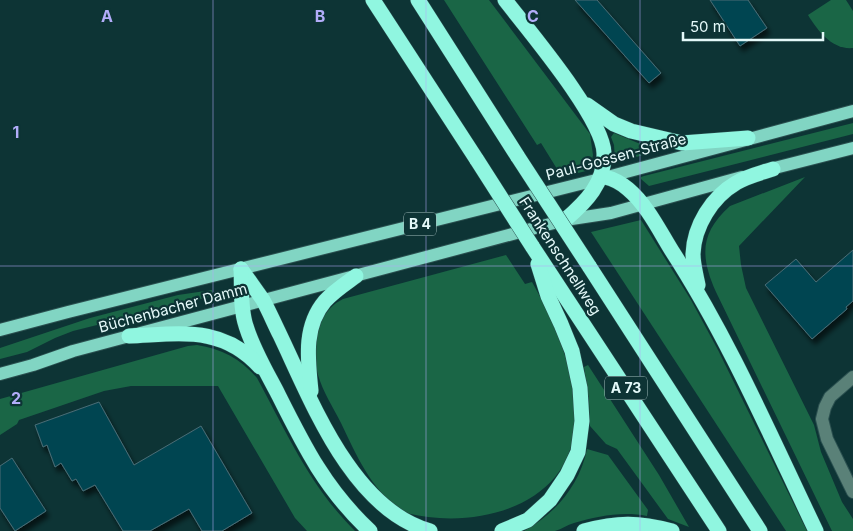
<svg xmlns="http://www.w3.org/2000/svg" width="853" height="531" viewBox="0 0 853 531" font-family="Inter,sans-serif">
<defs>
<filter id="shadow"><feDropShadow dx="3" dy="5.5" stdDeviation="2.5" flood-color="#0009"/></filter>
</defs>
<rect width="100%" height="100%" fill="#0d3435"/>
<!-- green -->
<g fill="#1a6646">
<polygon points="444,0 489,0 590,134 593,155 590,170 562,177 541,143 537,145"/>
<path d="M831 0H846L853 11V48C832 50 818 31 808 15Z"/>
<polygon points="853,123 853,134 649,186 641,179 641,177 644,176"/>
<polygon points="614,133 638,143 656,147 658,151 618,162 615,160 614,145 611,137"/>
<path d="M805 177 739 246 741 265 746 288 814 425 821 452 842 502 853 519V531H832L716 292C700 256 700 233 730 206Z"/>
<polygon points="641,220 691,300 718,350 807,531 786,531 591,232"/>
<path d="M506 255 525 284 532 282C556 324 576 372 575 421 573 505 478 531 406 513 372 493 357 456 341 423 333 407 323 392 318 375 310 348 316 312 343 299Z"/>
<polygon points="212,290 213,296 73,331 55,338 27,352 0,359 0,348 90,318 178,295"/>
<path d="M197 345C222 349 241 359 257 378 288 435 309 485 355 531H307L295 518 218 386H131L104 391 19 420 17 424 0 435V399L188 346Z"/>
<polygon points="588,365 659,475 689,527 668,519 617,449 606,444 590,426 589,401 584,367"/>
<path d="M587 449 608 455 648 510 647 516C623 511 597 516 574 523 567 525 562 529 555 531 546 531 533 531 524 531 555 514 580 485 587 449Z"/>
</g>
<!-- building -->
<g fill="#064551" stroke="#496d76" filter="url(#shadow)">
<polygon points="575,0 597,0 661,73 649,83"/>
<polygon points="710,0 748,0 767,28 740,46"/>
<polygon points="853,250 853,301 846,307 847,309 812,339 765,285 796,259 816,282"/>
<polygon points="99,402 134,465 201,426 252,513 222,531 202,531 189,509 150,531 123,531 95,485 83,491 76,479 72,481 61,463 55,467 47,445 43,447 35,425"/>
<polygon points="12,458 46,511 15,531 0,508 0,466"/>
</g>
<g fill="none" stroke-linecap="round" stroke-linejoin="round">
<!-- minor casing -->
<g stroke="#2b5050" stroke-width="14">
<polyline id="minor" points="853,377 830,397 825,407 822,419 827,439 853,492"/>
</g>
<!-- major casing -->
<g stroke="#2b5050" stroke-width="14">
<g id="major">
<polyline points="763,171 853,148"/>
<polyline points="0,330 68,312 600,179 853,111"/>
<polyline points="0,374 33,365 73,351 565,220 611,213 742,177"/>
</g>
</g>
<!-- highway casing -->
<g stroke="#2b5050" stroke-width="16">
<g id="highway">
<polyline points="373,0 477,160"/>
<polyline points="418,0 518,157"/>
<path d="M505 0C529 31 603 118 604 153 605 183 586 202 565 220"/>
<polyline points="587,105 614,124 631,131 682,143 748,138"/>
<path d="M605 177C614 179 621 183 628 189 647 205 659 230 672 251 729 339 771 437 816 531"/>
<polyline points="532,246 719,531"/>
<polyline points="589,266 760,531"/>
<path d="M241 269C248 279 256 290 263 300 269 311 274 323 280 335 312 402 352 509 430 531"/>
<path d="M241 269C242 288 240 308 246 326 253 349 266 371 277 392 304 446 325 489 370 531"/>
<path d="M698 285C696 275 693 264 693 254 694 226 712 197 736 183 747 176 761 173 773 169"/>
<path d="M129 336C180 334 222 325 260 367"/>
<path d="M311 391C308 360 303 327 325 301 334 291 345 284 356 276"/>
<polyline points="502,531 528,520 550,500 567,475 578,452 582,421 580,388 572,351 561,324 548,296 538,264"/>
<path d="M584 531C618 522 638 522 672 531"/>
</g>
</g>
<!-- minor -->
<use href="#minor" stroke="#5a8178" stroke-width="12"/>
<!-- major -->
<use href="#major" stroke="#81d5c3" stroke-width="12"/>
<!-- highway -->
<use href="#highway" stroke="#90f6e0" stroke-width="15"/>
<!-- highway-bridge casing -->
<g stroke="#2b5050" stroke-width="16" stroke-linecap="butt">
<g id="highway-bridge">
<polyline points="518,157 589,266"/>
<polyline points="477,160 532,246"/>
</g>
</g>
<!-- highway-bridge -->
<use href="#highway-bridge" stroke="#90f6e0" stroke-width="15"/>
</g>
<!-- grid -->
<path fill="none" stroke="#b2adf9" stroke-width="1" stroke-opacity="0.55" d="M213 0V531M426 0V531M640 0V531M0 266H853"/>
<g text-anchor="middle" stroke-width="4.5" stroke-linejoin="round" paint-order="stroke">
<!-- shield labels -->
<g fill="#0d3435" stroke="#a4bebe" stroke-width="1">
<rect x="404" y="212.5" width="32" height="23" rx="4"/>
<rect x="605" y="376.5" width="42" height="23" rx="4"/>
</g>
<g font-size="14" font-weight="bold" fill="#e4f9f9">
<text x="420" y="229">B 4</text>
<text x="626" y="393">A 73</text>
</g>
<!-- street labels -->
<g font-size="15" fill="#e4f9f9" stroke="#0d3435">
<text transform="translate(616 157) rotate(-15)" y="5">Paul-Gossen-Straße</text>
<text transform="translate(560 256) rotate(57)" y="5">Frankenschnellweg</text>
<text transform="translate(173 308) rotate(-15)" y="5">Büchenbacher Damm</text>
</g>
</g>
<g font-size="16" text-anchor="middle" font-weight="bold" fill="#b2adf9" stroke="#0d3435" stroke-width="4.5" stroke-linejoin="round" paint-order="stroke">
<text x="107" y="22">A</text>
<text x="320" y="22">B</text>
<text x="533" y="22">C</text>
<text x="16" y="138">1</text>
<text x="16" y="404">2</text>
</g>
<!-- scale -->
<path d="M683 32v8h140v-8" fill="none" stroke="#e4f9f9" stroke-width="2.5"/>
<text x="690" y="32" font-size="15" fill="#e4f9f9" stroke="#0d3435" stroke-width="4" paint-order="stroke">50 m</text>
</svg>
